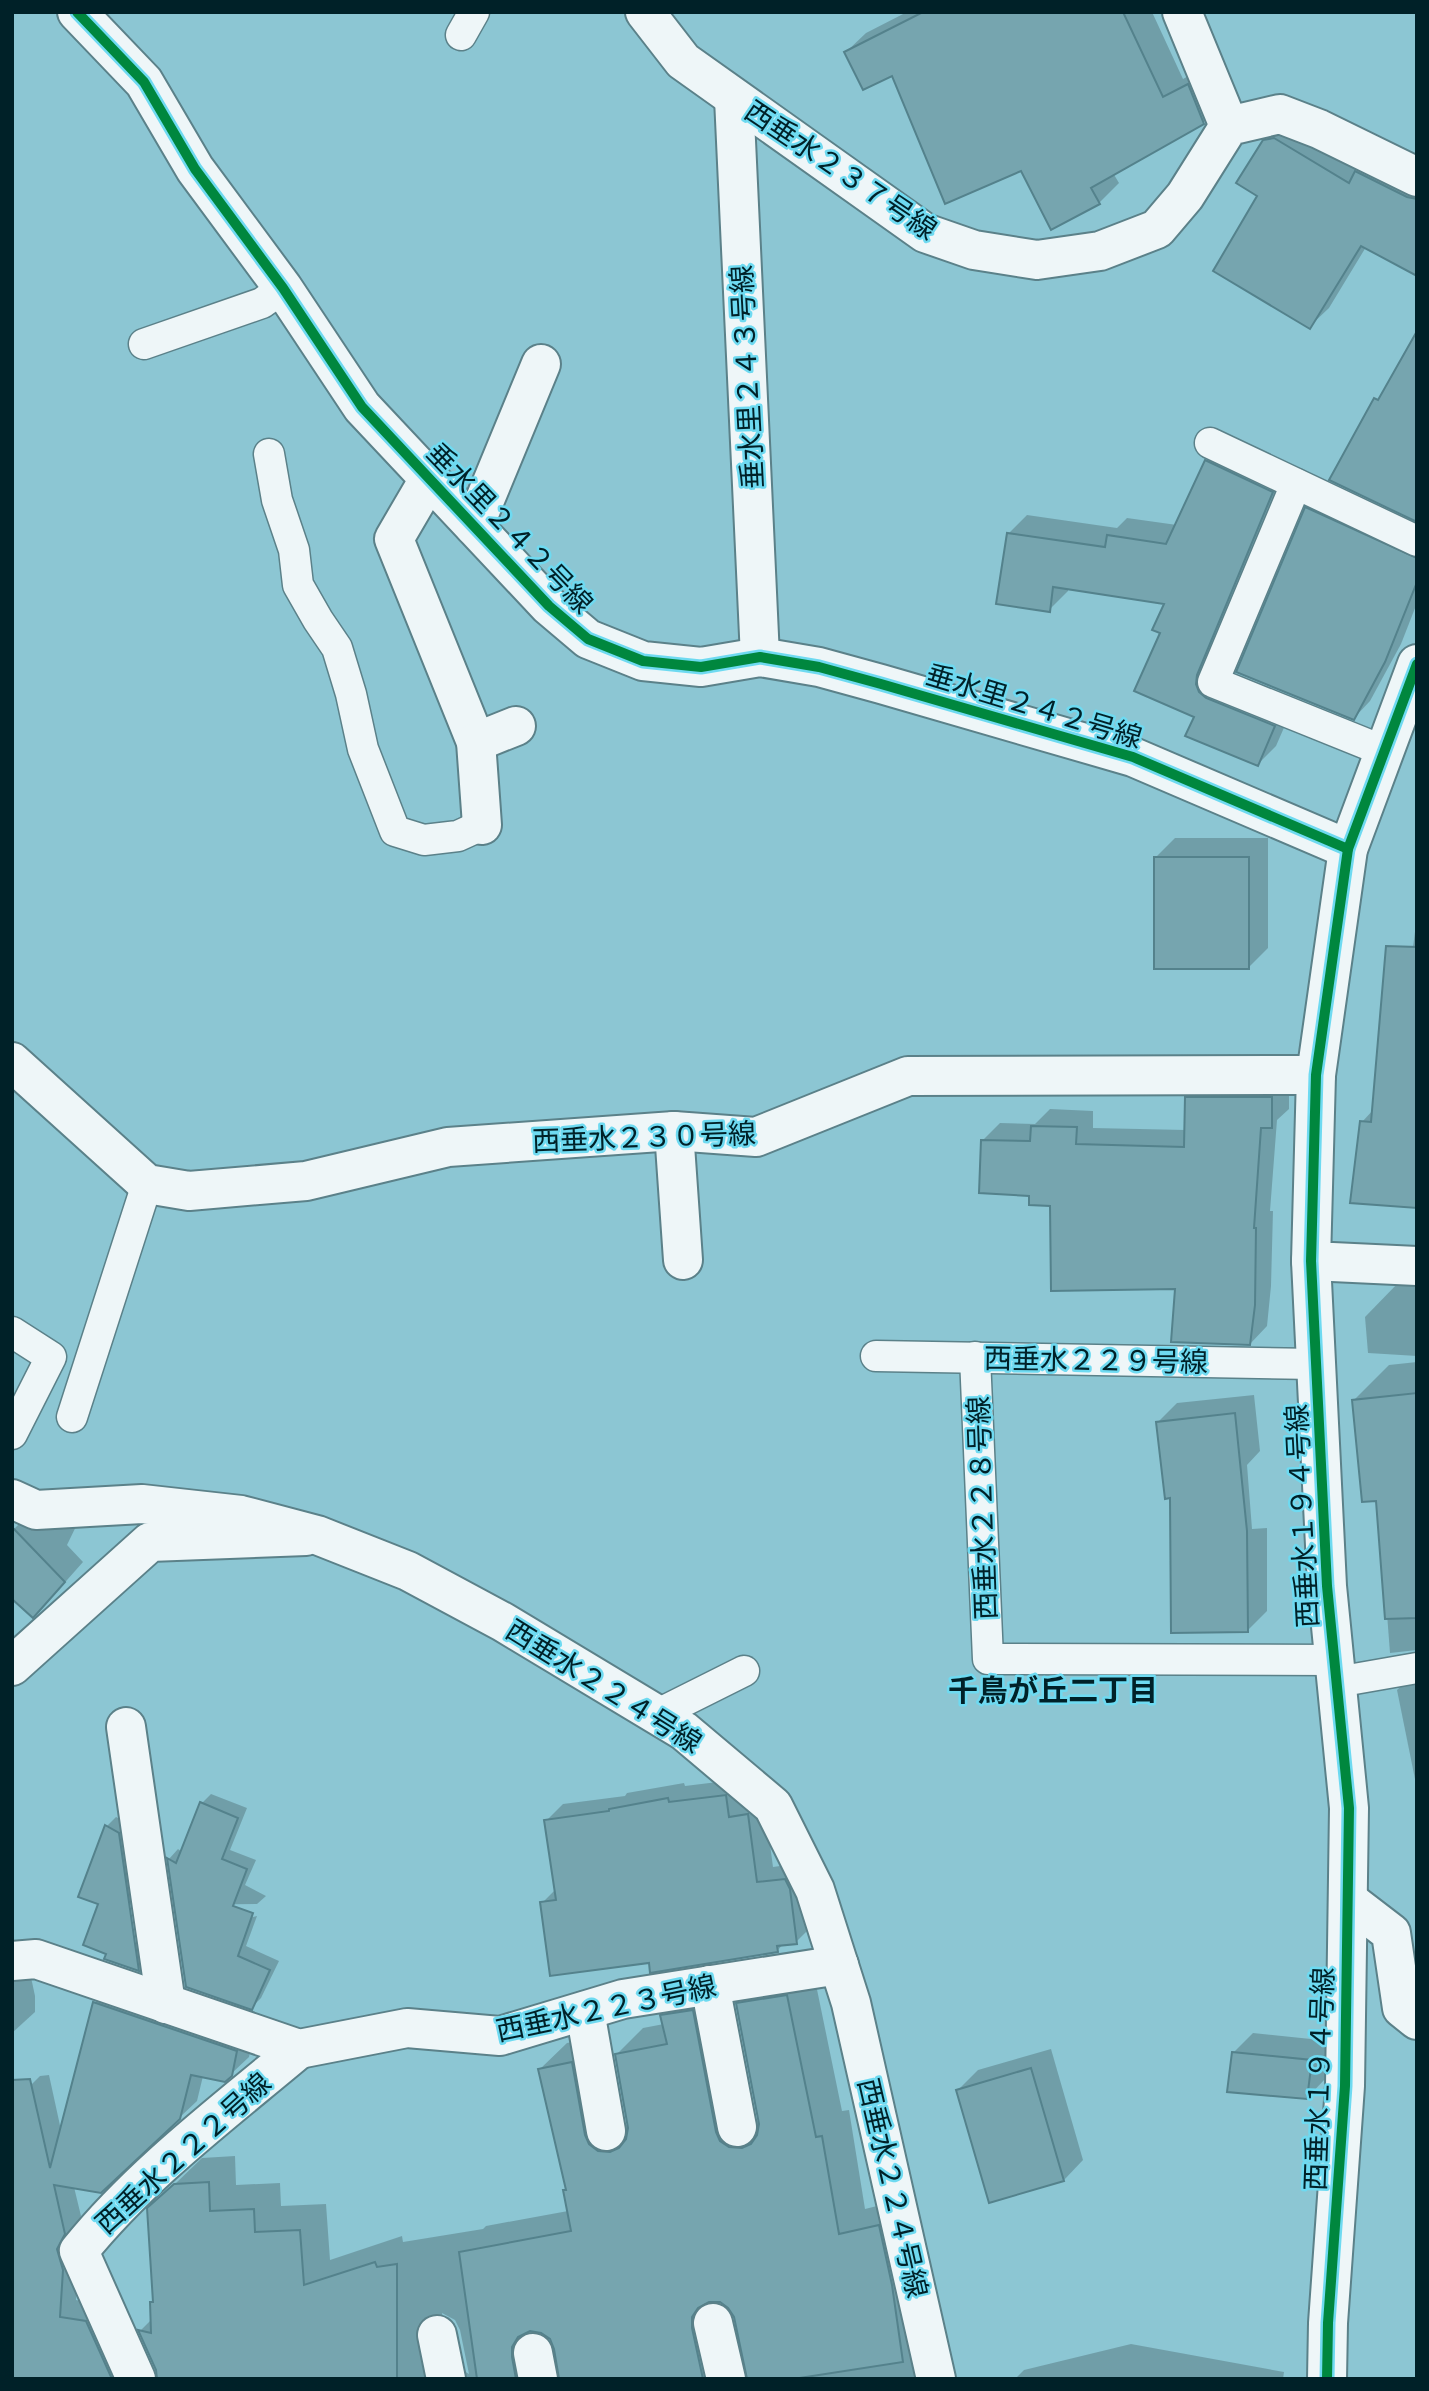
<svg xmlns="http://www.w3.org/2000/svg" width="1429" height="2391" viewBox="0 0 1429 2391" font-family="'Alegreya Sans','Noto Sans JP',sans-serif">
<rect width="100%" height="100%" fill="#8cc6d3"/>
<!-- shadow -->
<g fill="#0003" fill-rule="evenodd">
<polygon points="907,12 1152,12 1183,79 1208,65 1223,103 1203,123 1113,173 1119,183 1099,203 1021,169 892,73 846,52 866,33"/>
<polygon points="1283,123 1417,174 1417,275 1366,247 1329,308 1310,326 1260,196 1264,142"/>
<polygon points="1225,442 1291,474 1214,664 1293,707 1276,746 1258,764 1196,717 1162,632 1166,603 1068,588 1068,591 1049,610 1008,534 1027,515 1117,528 1127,518 1177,525 1206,461"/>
<polygon points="1323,492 1417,536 1417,603 1401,644 1370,701 1354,718 1307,508"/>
<polygon points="1175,838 1268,838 1268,948 1249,967 1155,858"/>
<polygon points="1417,916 1417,1206 1362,1122 1374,1109 1406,1002"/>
<polygon points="1204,1080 1289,1080 1289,1109 1277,1120 1270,1211 1273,1211 1271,1286 1267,1326 1250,1344 1177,1287 1052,1204 1031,1194 983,1140 1000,1123 1035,1124 1050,1109 1093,1111 1093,1128 1186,1130 1186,1098"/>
<polygon points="1417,1279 1417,1356 1368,1353 1365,1317 1400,1281"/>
<polygon points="1417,1362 1417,1453 1353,1401 1389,1365"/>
<polygon points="1254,1395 1260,1451 1247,1465 1252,1529 1267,1528 1267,1611 1248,1630 1171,1496 1157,1423 1177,1403"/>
<polygon points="83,1512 67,1545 83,1562 52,1597 14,1529 28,1515"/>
<polygon points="1417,1515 1417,1650 1390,1653 1381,1536"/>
<polygon points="1417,1671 1417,1789 1397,1690"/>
<polygon points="742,1779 764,1799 773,1867 801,1863 812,1926 796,1942 784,1943 777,1951 650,1962 542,1903 556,1889 546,1821 563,1804 625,1796 627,1793 684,1783 685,1786"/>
<polygon points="211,1794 247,1808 230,1850 256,1860 245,1885 266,1896 257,1904 176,1905 169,1859 178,1849 182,1852 202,1803"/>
<polygon points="116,1817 128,1823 139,1897 129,1906 107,1826"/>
<polygon points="257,1916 246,1946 279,1961 261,1998 251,2008 191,1932"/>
<polygon points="145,1942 148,1960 139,1969 116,1950"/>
<polygon points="28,1963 35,1996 35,2012 12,2033 12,1967"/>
<path d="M813 1970 842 2111 849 2110 865 2209 905 2199 932 2379H749L736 2317 730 2306 717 2299 731 2357 729 2379H159L158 2370 140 2331 152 2319V2303L155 2300 149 2209 202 2158 235 2156 236 2185 280 2183 281 2206 326 2204 330 2260 402 2236 403 2242 483 2229 486 2226 568 2211 564 2191 568 2188 540 2069 567 2043 598 2037 615 2118 629 2126 617 2054 643 2028 664 2024 662 2016 689 1989 746 2114 760 2122 738 2004 764 1977ZM442 2313 455 2320 460 2330 469 2374 456 2366 451 2356ZM537 2329 550 2337 556 2348 561 2374 548 2367 543 2357Z"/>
<polygon points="112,1986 253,2034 249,2057 231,2074 203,2076 197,2101 179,2118 74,2187 81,2216 73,2231 80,2252 76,2300 103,2305 131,2379 12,2379 23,2093 40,2076 49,2075 61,2130 95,2003"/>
<polygon points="1253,2033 1330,2041 1326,2078 1307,2098 1233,2053"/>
<polygon points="1051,2049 1083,2160 1064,2180 958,2090 978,2070"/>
<polygon points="1131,2344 1284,2372 1283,2379 1015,2379 1024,2370"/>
</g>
<!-- building -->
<g fill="#76a5af" stroke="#54828c" stroke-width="2">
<polygon points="923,12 1123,12 1163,97 1188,84 1204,124 1091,188 1100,204 1051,230 1021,171 945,204 892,76 863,90 844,52"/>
<polygon points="1274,138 1349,183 1355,171 1407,197 1417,199 1417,276 1361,246 1310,329 1213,271 1257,196 1236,183 1263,140"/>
<polygon points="1417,331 1417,522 1329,480 1374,398 1378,400"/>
<polygon points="1205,460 1273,492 1197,675 1196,684 1199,692 1206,698 1275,726 1258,766 1185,736 1194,717 1134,691 1160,633 1152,630 1164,604 1053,587 1050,612 996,604 1007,533 1105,547 1107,535 1166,544"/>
<polygon points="1305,507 1417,558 1417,582 1385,662 1354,720 1236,672"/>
<rect x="1154" y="857" width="95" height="112"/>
<polygon points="1386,946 1417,947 1417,1208 1350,1203 1360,1121 1371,1122"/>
<polygon points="1185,1097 1272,1097 1272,1128 1261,1128 1254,1228 1256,1228 1255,1305 1250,1345 1171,1342 1175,1289 1051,1291 1050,1206 1029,1205 1029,1196 979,1193 981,1140 1030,1141 1031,1126 1077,1127 1076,1144 1184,1147"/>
<polygon points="1417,1393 1417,1618 1385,1619 1376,1501 1362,1502 1352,1400"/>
<polygon points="1235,1413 1247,1531 1248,1632 1171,1633 1170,1498 1165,1499 1156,1422"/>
<polygon points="12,1527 65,1582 33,1618 12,1599"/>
<polygon points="726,1795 729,1817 748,1814 757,1882 785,1879 790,1889 797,1944 777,1946 778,1952 650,1973 649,1963 550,1976 540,1902 556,1900 544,1820 609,1811 609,1809 668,1798 669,1802"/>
<polygon points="200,1802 238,1818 222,1859 247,1869 233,1906 253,1913 238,1956 270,1970 252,2010 186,1987 167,1858 176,1863"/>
<polygon points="105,1825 119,1833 139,1971 104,1959 106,1954 83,1945 98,1904 78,1897"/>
<polygon points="787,1995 816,2137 822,2136 839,2234 879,2225 892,2285 903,2362 793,2379 747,2379 734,2317 728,2308 720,2302 709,2302 698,2308 692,2317 692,2328 703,2379 559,2379 554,2349 550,2339 541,2333 530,2331 518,2337 512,2347 512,2357 516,2379 477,2379 459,2252 571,2231 563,2190 566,2190 538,2069 572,2062 585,2135 589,2144 598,2151 610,2152 619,2148 626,2139 628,2128 615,2054 667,2044 660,2015 693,2010 716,2132 720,2141 729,2147 742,2148 751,2144 757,2135 759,2124 736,2003"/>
<polygon points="93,2002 237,2051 232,2076 225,2082 191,2075 180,2119 101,2193 54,2185 65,2234 57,2249 63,2270 60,2317 86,2321 112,2379 12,2379 12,2080 30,2079 50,2168"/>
<polygon points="1232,2052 1312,2060 1307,2099 1227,2092"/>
<polygon points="1031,2068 1064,2181 989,2203 956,2090"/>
<polygon points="209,2182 210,2211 254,2209 255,2232 300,2230 304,2285 375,2262 377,2267 397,2264 397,2378 157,2379 156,2370 138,2330 151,2333 150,2302 153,2302 147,2208 174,2184"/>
</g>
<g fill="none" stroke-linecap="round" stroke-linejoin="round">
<!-- lane casing -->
<g stroke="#5b8189" stroke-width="33">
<g id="lane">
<polyline points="461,35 474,12"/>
<polyline points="144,344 262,303 283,288"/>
<polyline points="1210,443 1417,541"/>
<polyline points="269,454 277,500 294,550 298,585 318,620 337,648 351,694 363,749 395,831 424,840 458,836 482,825"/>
<polyline points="1296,484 1213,682 1384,751"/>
<polyline points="12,1332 51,1357 12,1434"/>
<polyline points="876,1356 1315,1364"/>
<polyline points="975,1357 988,1659 1334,1660"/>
<polyline points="72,1417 147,1184"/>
<polyline points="1337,1682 1417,1668"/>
<polyline points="656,1715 744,1671"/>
</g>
</g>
<!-- street casing -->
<g stroke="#5b8189" stroke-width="42">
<g id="street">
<polyline points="77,12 144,82 195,169 283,288 362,407 549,606 588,639 643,661 701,667 760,657 819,667 881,684 1133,757 1348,849"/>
<polyline points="645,12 683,61 925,233 974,250 1037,260 1100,251 1157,229 1185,196 1229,126 1280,114 1319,129 1417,177"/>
<polyline points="1182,12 1229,126"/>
<polyline points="734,98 760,657"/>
<polyline points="429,479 394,539 476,742 482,825"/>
<polyline points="474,526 541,364"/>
<polyline points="1417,664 1348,849 1316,1075 1311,1261 1417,1266"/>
<polyline points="476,742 516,726"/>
<polyline points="12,1062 147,1184 189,1191 306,1181 448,1147 674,1131 756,1137 908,1076 1316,1075"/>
<polyline points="674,1131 683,1260"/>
<polyline points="12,1666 150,1542 306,1536"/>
<polyline points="126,1727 166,2004"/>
<polyline points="1348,1900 1391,1933 1402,2008 1417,2020"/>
<polyline points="12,1961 36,1959 299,2049 407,2028 500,2036 623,1999 839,1965"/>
<polyline points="710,1985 737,2127"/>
<polyline points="585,2011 606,2131"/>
<polyline points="713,2323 726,2379"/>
<polyline points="437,2335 446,2379"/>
<polyline points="533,2353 538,2379"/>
<path d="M136 2379 79 2251C141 2174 224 2112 299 2049"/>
</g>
</g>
<!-- secondary casing -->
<g stroke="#5b8189" stroke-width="42">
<g id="secondary">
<polyline points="1311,1261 1327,1586 1349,1808 1345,2086 1328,2323 1327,2379"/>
<polyline points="12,1499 36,1510 142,1504 241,1515 317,1535 408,1571 503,1622 684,1731 773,1806 815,1890 851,2003 936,2379"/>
</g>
</g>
<!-- lane -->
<use href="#lane" stroke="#eef6f8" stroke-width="30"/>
<!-- street -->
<use href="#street" stroke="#eef6f8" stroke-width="38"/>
<!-- secondary -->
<use href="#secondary" stroke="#eef6f8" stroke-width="38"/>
<!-- cycleway casing -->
<g stroke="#6edaf1" stroke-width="15">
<g id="cycleway">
<polyline points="77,12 144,82 195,169 283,288 362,407 549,606 588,639 643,661 701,667 760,657 819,667 881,684 1133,757 1348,849"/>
<polyline points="1327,2379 1328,2323 1345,2086 1349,1808 1327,1586 1311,1261 1316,1075 1348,849 1417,664"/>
</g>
</g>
<!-- cycleway -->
<use href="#cycleway" stroke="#00873e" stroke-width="10"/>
</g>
<g text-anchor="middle" stroke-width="5" stroke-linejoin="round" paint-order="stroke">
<!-- street labels -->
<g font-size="28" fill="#002128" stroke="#6edaf1">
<text transform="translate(841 170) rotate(34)" y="10">西垂水２３７号線</text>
<text transform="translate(747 377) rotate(-93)" y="10">垂水里２４３号線</text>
<text transform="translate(510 528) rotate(46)" y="10">垂水里２４２号線</text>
<text transform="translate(1034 706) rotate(17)" y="10">垂水里２４２号線</text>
<text transform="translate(644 1137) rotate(-2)" y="10">西垂水２３０号線</text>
<text transform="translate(1096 1360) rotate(1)" y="10">西垂水２２９号線</text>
<text transform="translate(982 1508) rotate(-92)" y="10">西垂水２２８号線</text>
<text transform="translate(1302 1516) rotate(-93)" y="10">西垂水１９４号線</text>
<text transform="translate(604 1686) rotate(32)" y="10">西垂水２２４号線</text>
<text transform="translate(606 2008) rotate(-12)" y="10">西垂水２２３号線</text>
<text transform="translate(1319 2079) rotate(-88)" y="10">西垂水１９４号線</text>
<text transform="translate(183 2153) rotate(-42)" y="10">西垂水２２２号線</text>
<text transform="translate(893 2188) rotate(77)" y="10">西垂水２２４号線</text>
</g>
<!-- neighbourhood labels -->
<g font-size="30" font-weight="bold" fill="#002128" stroke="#6edaf1">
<text x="1053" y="1701">千鳥が丘二丁目</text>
</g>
</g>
<!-- border -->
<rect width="1429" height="2391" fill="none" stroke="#002128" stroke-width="28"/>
</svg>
